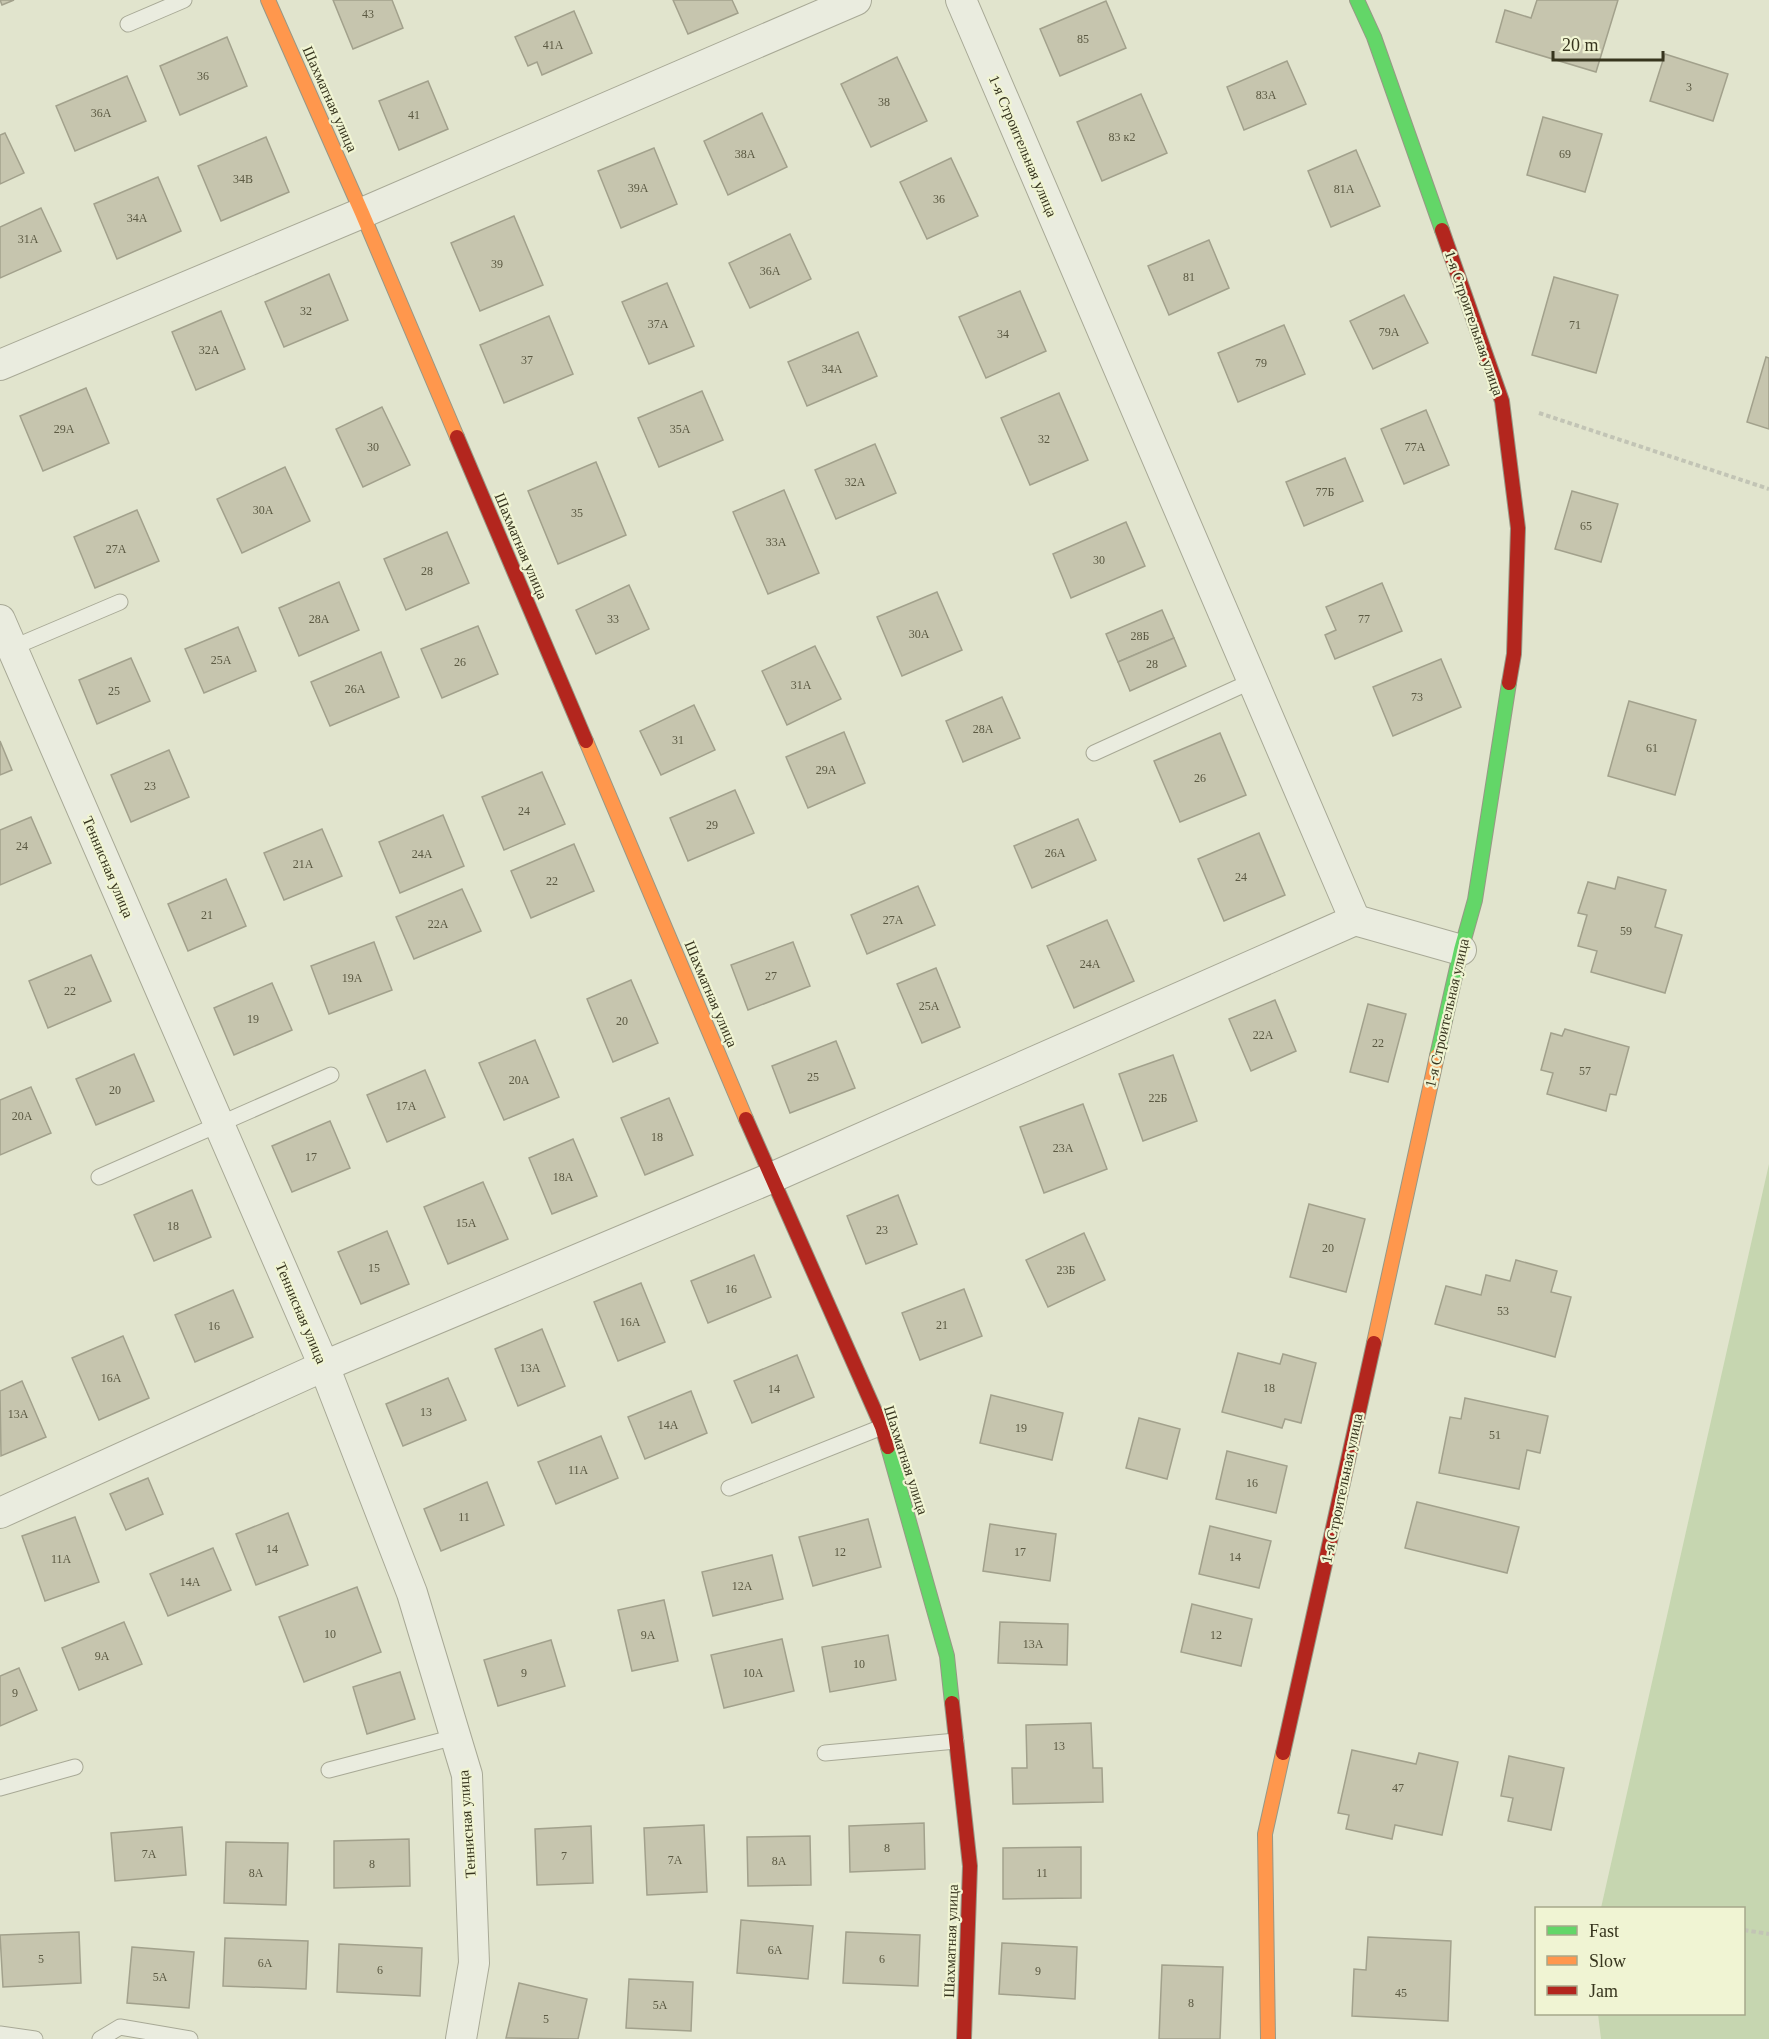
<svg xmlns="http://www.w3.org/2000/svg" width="1769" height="2039" viewBox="0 0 1769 2039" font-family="Georgia,serif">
<rect width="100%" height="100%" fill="#e1e4cd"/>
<!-- green -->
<polygon fill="#c6d6b0" points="1769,1164 1769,2039 1601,2039 1598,2014 1744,2014 1744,1908 1601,1908"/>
<!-- building -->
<g fill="#c6c5ae" stroke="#a2a18c" stroke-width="1.5">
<polygon points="0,0 14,0 2,5"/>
<polygon points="333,0 392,0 403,28 353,49"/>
<polygon points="673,0 732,0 738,13 688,34"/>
<polygon points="1537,0 1618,0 1596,72 1496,42 1505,10 1531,18"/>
<polygon points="1106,1 1126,48 1060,76 1040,29"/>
<polygon points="574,11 592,53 542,75 537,62 528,66 515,37"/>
<polygon points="227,37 247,86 180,115 160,66"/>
<polygon points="1665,54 1728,74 1713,121 1650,101"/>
<polygon points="897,57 927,121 871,147 841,84"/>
<polygon points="1287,61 1306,104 1244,130 1227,87"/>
<polygon points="127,76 146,121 75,151 56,106"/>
<polygon points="428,81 448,129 399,150 379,101"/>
<polygon points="1141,94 1167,153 1102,181 1077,122"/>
<polygon points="762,113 787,167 728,195 704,141"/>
<polygon points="1543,117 1602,134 1585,192 1527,175"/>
<polygon points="5,133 24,173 0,184 0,135"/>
<polygon points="266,137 289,192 221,221 198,166"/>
<polygon points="654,148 677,204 621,228 598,171"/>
<polygon points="1356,150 1380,206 1331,227 1308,171"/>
<polygon points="951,158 978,216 927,239 900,182"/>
<polygon points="158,177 181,231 117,259 94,204"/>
<polygon points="41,208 61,251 0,278 0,227"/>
<polygon points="514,216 543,285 480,311 451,243"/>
<polygon points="790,234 811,279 750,308 729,263"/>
<polygon points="1209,240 1229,288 1169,315 1148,266"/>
<polygon points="329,274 348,320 284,347 265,302"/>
<polygon points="1554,277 1618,295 1596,373 1532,355"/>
<polygon points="667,283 694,346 649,364 622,302"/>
<polygon points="1020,291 1046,351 986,378 959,317"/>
<polygon points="1404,295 1428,343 1373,369 1350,321"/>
<polygon points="221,311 245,369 196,390 172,332"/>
<polygon points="549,316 573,374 504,403 480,345"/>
<polygon points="1284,325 1305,374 1238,402 1218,353"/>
<polygon points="858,332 877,376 807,406 788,362"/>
<polygon points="1766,357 1769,358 1769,429 1747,422"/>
<polygon points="86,388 109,443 43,471 20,416"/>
<polygon points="702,391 723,440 659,467 638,418"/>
<polygon points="1059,393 1088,460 1030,485 1001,418"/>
<polygon points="382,407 410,465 363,487 336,429"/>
<polygon points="1426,410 1449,465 1404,484 1381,429"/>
<polygon points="875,444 896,493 836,519 815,470"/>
<polygon points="1345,458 1363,501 1304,526 1286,482"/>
<polygon points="596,462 626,535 558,564 528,491"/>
<polygon points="285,467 310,521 242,553 217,499"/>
<polygon points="784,490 819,573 768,594 733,512"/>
<polygon points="1572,491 1618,504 1601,562 1555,549"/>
<polygon points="137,510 159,561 95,588 74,537"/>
<polygon points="1126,522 1145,566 1071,598 1053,554"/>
<polygon points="447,532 469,583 406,610 384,559"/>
<polygon points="339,582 359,630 299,656 279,608"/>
<polygon points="1382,583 1402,631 1335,659 1325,635 1336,630 1326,607"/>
<polygon points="629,585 649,629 596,654 576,610"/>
<polygon points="937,592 962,650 902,676 877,617"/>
<polygon points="1162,610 1174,638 1118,662 1106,634"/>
<polygon points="478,626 498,674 442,698 421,649"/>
<polygon points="238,627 256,671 204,693 185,649"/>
<polygon points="1174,638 1186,666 1130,691 1118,662"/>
<polygon points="815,646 841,699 787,725 762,671"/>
<polygon points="381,652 399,697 330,726 311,682"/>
<polygon points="131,658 150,701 97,724 79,680"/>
<polygon points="1441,659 1461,707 1393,736 1373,687"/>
<polygon points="1002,697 1020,738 963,762 946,721"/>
<polygon points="1629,701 1696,720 1675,795 1608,776"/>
<polygon points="694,705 715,750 661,775 640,731"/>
<polygon points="844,732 865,783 808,808 786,757"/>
<polygon points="1220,733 1246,795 1180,822 1154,761"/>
<polygon points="0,741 12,770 0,775"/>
<polygon points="169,750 189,797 131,822 111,775"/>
<polygon points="542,772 565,824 504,850 482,797"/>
<polygon points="735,790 754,833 688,861 670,818"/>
<polygon points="443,815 464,866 400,893 379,842"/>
<polygon points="31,817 51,863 0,885 0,830"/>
<polygon points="1078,819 1096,860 1032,888 1014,846"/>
<polygon points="322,829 342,876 284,900 264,853"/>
<polygon points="1259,833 1285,895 1224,921 1198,859"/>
<polygon points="574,844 594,891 531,918 511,871"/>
<polygon points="1618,877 1666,890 1655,927 1682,935 1665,993 1591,972 1597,951 1578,946 1587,915 1578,913 1588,882 1615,889"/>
<polygon points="226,879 246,926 188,951 168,904"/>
<polygon points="918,886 935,925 867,954 851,915"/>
<polygon points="462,889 481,931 414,959 396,917"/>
<polygon points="1107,920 1134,981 1074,1008 1047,946"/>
<polygon points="374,942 392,990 329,1014 311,966"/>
<polygon points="793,942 810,986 748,1010 731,965"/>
<polygon points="91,955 111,1001 48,1028 29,981"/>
<polygon points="936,968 960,1027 922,1043 897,984"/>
<polygon points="631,980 658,1043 613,1062 587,999"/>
<polygon points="272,983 292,1030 234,1055 214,1008"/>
<polygon points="1275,1000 1296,1051 1251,1071 1229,1019"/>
<polygon points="1368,1004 1406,1014 1388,1082 1350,1072"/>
<polygon points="1565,1029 1629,1047 1616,1095 1610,1094 1606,1111 1547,1094 1553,1073 1541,1070 1551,1033 1562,1036"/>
<polygon points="535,1040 559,1097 504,1120 479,1063"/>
<polygon points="836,1041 855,1088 790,1113 772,1066"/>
<polygon points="134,1054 154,1101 96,1125 76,1079"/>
<polygon points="1173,1055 1197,1121 1143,1141 1119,1074"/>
<polygon points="425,1070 445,1117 387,1142 367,1095"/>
<polygon points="31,1087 51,1133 0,1155 0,1100"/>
<polygon points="669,1098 693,1155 645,1175 621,1118"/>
<polygon points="1083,1104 1107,1169 1044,1193 1020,1127"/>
<polygon points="330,1121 350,1168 292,1192 272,1146"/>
<polygon points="573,1139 597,1196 552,1214 529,1158"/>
<polygon points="483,1182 508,1239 448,1264 424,1207"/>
<polygon points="192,1190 211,1237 154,1261 134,1215"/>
<polygon points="898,1195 917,1244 866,1264 847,1216"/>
<polygon points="1309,1204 1365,1219 1346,1292 1290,1277"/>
<polygon points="387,1231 409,1284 361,1304 338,1252"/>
<polygon points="1084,1233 1105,1280 1048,1307 1026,1260"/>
<polygon points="754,1255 771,1297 708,1323 691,1281"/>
<polygon points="1516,1260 1557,1271 1551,1292 1571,1297 1555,1357 1435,1324 1446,1286 1481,1295 1486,1275 1510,1281"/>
<polygon points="641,1283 665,1342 618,1361 594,1302"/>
<polygon points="964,1289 982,1336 920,1360 902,1313"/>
<polygon points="233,1290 253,1337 195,1362 175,1315"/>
<polygon points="542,1329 565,1386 518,1406 495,1349"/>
<polygon points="123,1336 149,1398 99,1420 72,1358"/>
<polygon points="1238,1353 1280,1364 1283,1354 1316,1363 1301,1423 1285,1419 1282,1428 1222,1412"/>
<polygon points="797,1355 814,1397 752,1423 734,1381"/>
<polygon points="448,1378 466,1420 403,1446 386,1404"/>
<polygon points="22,1381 46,1437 1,1456 0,1391"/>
<polygon points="691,1391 707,1433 645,1459 628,1417"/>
<polygon points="991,1395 1063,1413 1052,1460 980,1443"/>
<polygon points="1465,1398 1548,1416 1540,1453 1527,1450 1519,1489 1439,1473 1450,1417 1461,1419"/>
<polygon points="1139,1418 1180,1429 1167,1479 1126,1468"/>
<polygon points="601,1436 618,1478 556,1504 538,1462"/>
<polygon points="1227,1451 1287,1466 1276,1513 1216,1499"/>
<polygon points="148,1478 163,1514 126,1530 110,1494"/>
<polygon points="487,1482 504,1525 441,1551 424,1509"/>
<polygon points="1417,1502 1519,1527 1507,1573 1405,1548"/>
<polygon points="288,1513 308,1565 256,1585 236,1534"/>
<polygon points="75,1517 99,1582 45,1601 22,1536"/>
<polygon points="868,1519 881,1567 813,1586 799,1537"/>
<polygon points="990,1524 1056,1534 1050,1581 983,1571"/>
<polygon points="1210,1526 1271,1541 1259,1588 1199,1574"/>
<polygon points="213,1548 231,1590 168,1616 150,1574"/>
<polygon points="772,1555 783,1599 713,1616 702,1572"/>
<polygon points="357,1587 381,1652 304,1682 279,1617"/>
<polygon points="664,1600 678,1661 632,1671 618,1610"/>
<polygon points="1192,1604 1252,1619 1241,1666 1181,1652"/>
<polygon points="124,1622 142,1664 79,1690 62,1648"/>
<polygon points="1000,1622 1068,1624 1067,1665 998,1663"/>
<polygon points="888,1635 896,1680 830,1692 822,1647"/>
<polygon points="782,1639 794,1691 724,1708 711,1655"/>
<polygon points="551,1640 565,1686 498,1706 484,1660"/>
<polygon points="19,1668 37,1710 0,1726 0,1676"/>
<polygon points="400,1672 415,1719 367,1734 353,1687"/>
<polygon points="1091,1723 1093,1768 1102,1768 1103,1802 1013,1804 1012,1768 1027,1768 1026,1725"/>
<polygon points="1352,1750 1416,1764 1419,1753 1458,1762 1442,1835 1395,1825 1392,1839 1346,1829 1349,1815 1338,1813"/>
<polygon points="1509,1756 1564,1768 1551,1830 1508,1821 1513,1798 1501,1796"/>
<polygon points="924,1823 925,1869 850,1872 849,1826"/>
<polygon points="704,1825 707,1892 647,1895 644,1828"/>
<polygon points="591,1826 593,1883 537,1885 535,1829"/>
<polygon points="182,1827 186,1875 115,1881 111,1833"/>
<polygon points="810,1836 811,1885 748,1886 747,1837"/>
<polygon points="409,1839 410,1886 334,1888 334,1841"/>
<polygon points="226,1842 288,1843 286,1905 224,1903"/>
<polygon points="1081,1847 1081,1898 1003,1899 1003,1848"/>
<polygon points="741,1920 813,1926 808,1979 737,1973"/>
<polygon points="79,1932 81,1983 3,1987 0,1935"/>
<polygon points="846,1932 920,1935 918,1986 843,1983"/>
<polygon points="1368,1937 1451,1941 1448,2021 1352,2016 1354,1969 1366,1970"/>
<polygon points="225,1938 308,1941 306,1989 223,1986"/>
<polygon points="1002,1943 1077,1947 1075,1999 999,1994"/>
<polygon points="339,1944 422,1948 420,1996 337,1992"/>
<polygon points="132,1947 194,1952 189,2008 127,2003"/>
<polygon points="1162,1965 1223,1967 1220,2039 1159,2039"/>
<polygon points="629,1979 693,1982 691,2031 626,2028"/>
<polygon points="519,1983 587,1999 578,2039 506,2038"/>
</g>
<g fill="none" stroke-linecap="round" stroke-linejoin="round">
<!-- lane casing -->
<g stroke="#a8a996" stroke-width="17">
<g id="lane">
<polyline points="128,24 184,0"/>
<polyline points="7,650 120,602"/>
<polyline points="1094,753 1252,681"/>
<polyline points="99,1177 331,1075"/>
<polyline points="729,1488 882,1427"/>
<polyline points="825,1753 956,1741"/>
<polyline points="329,1770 455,1737"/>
<polyline points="0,1788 75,1767"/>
<polyline points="0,2034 35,2039"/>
<polyline points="100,2039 120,2027 190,2039"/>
</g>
</g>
<!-- street casing -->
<g stroke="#a8a996" stroke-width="32">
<g id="street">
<polyline points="961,0 1355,920"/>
<polyline points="0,365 362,213 856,0"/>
<polyline points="0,620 324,1366 412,1593 467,1775 474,1963 461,2039"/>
<polyline points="0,1513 324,1366 771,1178 1355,920 1461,950"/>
</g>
</g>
<!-- fast casing -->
<g stroke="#979886" stroke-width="16">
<g id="fast">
<polyline points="1357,0 1374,37 1442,230"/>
<polyline points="1437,1056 1461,950 1475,900 1509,683"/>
<polyline points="888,1447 947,1656 952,1703"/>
</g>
</g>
<!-- slow casing -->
<g stroke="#979886" stroke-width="16">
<g id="slow">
<polyline points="268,0 362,213 457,437"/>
<polyline points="586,741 746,1119"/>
<polyline points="1374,1343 1437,1056"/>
<polyline points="1268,2039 1265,1834 1283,1753"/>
</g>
</g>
<!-- jam casing -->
<g stroke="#979886" stroke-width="16">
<g id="jam">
<polyline points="1442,230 1502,401 1518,528 1514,654 1509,683"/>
<polyline points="457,437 586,741"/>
<polyline points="746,1119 882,1427 888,1447"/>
<polyline points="952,1703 970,1866 964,2039"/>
<polyline points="1283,1753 1374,1343"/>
</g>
</g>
<!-- path -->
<g stroke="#c2c4b5" stroke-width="4" stroke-dasharray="4.5 3" stroke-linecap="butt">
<polyline points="1539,413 1769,489"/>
<polyline points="1744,1930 1769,1934"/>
</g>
<!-- lane -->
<use href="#lane" stroke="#eaecdf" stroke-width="15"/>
<!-- street -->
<use href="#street" stroke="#eaecdf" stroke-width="30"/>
<!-- fast -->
<use href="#fast" stroke="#63d668" stroke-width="14"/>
<!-- slow -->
<use href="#slow" stroke="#ff974d" stroke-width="14"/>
<!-- jam -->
<use href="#jam" stroke="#b3261e" stroke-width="14"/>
</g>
<g text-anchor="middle" stroke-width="4.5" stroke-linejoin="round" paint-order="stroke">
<!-- number labels -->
<g font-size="12" fill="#5b5942">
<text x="368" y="18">43</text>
<text x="1083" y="43">85</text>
<text x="553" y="49">41А</text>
<text x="203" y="80">36</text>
<text x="1689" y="91">3</text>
<text x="1266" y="99">83А</text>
<text x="884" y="106">38</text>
<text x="101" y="117">36А</text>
<text x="414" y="119">41</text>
<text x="1122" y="141">83 к2</text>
<text x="745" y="158">38А</text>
<text x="1565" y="158">69</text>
<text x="243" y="183">34В</text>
<text x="638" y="192">39А</text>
<text x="1344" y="193">81А</text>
<text x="939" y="203">36</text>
<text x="137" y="222">34А</text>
<text x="28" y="243">31А</text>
<text x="497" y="268">39</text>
<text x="770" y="275">36А</text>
<text x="1189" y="281">81</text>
<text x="306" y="315">32</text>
<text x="658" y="328">37А</text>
<text x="1575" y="329">71</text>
<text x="1389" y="336">79А</text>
<text x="1003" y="338">34</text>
<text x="209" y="354">32А</text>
<text x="527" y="364">37</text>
<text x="1261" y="367">79</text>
<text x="832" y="373">34А</text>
<text x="64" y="433">29А</text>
<text x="680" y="433">35А</text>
<text x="1044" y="443">32</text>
<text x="373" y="451">30</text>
<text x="1415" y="451">77А</text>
<text x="855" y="486">32А</text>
<text x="1325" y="496">77Б</text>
<text x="263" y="514">30А</text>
<text x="577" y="517">35</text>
<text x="1586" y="530">65</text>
<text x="776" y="546">33А</text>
<text x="116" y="553">27А</text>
<text x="1099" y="564">30</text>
<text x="427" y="575">28</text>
<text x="319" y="623">28А</text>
<text x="613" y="623">33</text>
<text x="1364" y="623">77</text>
<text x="919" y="638">30А</text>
<text x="1140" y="640">28Б</text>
<text x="221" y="664">25А</text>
<text x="460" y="666">26</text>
<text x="1152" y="668">28</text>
<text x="801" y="689">31А</text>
<text x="355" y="693">26А</text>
<text x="114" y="695">25</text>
<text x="1417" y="701">73</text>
<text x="983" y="733">28А</text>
<text x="678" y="744">31</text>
<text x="1652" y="752">61</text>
<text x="826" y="774">29А</text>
<text x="1200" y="782">26</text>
<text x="150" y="790">23</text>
<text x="524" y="815">24</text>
<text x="712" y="829">29</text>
<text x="22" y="850">24</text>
<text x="1055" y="857">26А</text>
<text x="422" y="858">24А</text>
<text x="303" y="868">21А</text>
<text x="1241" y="881">24</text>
<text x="552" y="885">22</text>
<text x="207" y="919">21</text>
<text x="893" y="924">27А</text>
<text x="438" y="928">22А</text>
<text x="1626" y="935">59</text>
<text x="1090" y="968">24А</text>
<text x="771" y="980">27</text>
<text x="352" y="982">19А</text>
<text x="70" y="995">22</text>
<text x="929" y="1010">25А</text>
<text x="253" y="1023">19</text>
<text x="622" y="1025">20</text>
<text x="1263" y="1039">22А</text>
<text x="1378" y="1047">22</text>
<text x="1585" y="1075">57</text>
<text x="813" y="1081">25</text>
<text x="519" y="1084">20А</text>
<text x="115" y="1094">20</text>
<text x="1158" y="1102">22Б</text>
<text x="406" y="1110">17А</text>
<text x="22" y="1120">20А</text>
<text x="657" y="1141">18</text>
<text x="1063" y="1152">23А</text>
<text x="311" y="1161">17</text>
<text x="563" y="1181">18А</text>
<text x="466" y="1227">15А</text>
<text x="173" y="1230">18</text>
<text x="882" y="1234">23</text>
<text x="1328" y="1252">20</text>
<text x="374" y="1272">15</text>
<text x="1066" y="1274">23Б</text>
<text x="731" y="1293">16</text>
<text x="1503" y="1315">53</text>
<text x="630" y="1326">16А</text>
<text x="942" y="1329">21</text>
<text x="214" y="1330">16</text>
<text x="530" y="1372">13А</text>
<text x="111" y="1382">16А</text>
<text x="1269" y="1392">18</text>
<text x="774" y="1393">14</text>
<text x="426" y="1416">13</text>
<text x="18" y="1418">13А</text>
<text x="668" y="1429">14А</text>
<text x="1021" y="1432">19</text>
<text x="1495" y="1439">51</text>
<text x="578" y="1474">11А</text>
<text x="1252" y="1487">16</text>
<text x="464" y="1521">11</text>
<text x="272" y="1553">14</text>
<text x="840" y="1556">12</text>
<text x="1020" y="1556">17</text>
<text x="1235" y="1561">14</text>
<text x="61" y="1563">11А</text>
<text x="190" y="1586">14А</text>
<text x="742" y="1590">12А</text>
<text x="330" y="1638">10</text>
<text x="648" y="1639">9А</text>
<text x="1216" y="1639">12</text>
<text x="1033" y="1648">13А</text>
<text x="102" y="1660">9А</text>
<text x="859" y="1668">10</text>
<text x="524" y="1677">9</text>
<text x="753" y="1677">10А</text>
<text x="15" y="1697">9</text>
<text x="1059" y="1750">13</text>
<text x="1398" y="1792">47</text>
<text x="887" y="1852">8</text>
<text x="149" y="1858">7А</text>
<text x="564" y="1860">7</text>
<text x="675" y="1864">7А</text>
<text x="779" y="1865">8А</text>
<text x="372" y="1868">8</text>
<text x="256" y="1877">8А</text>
<text x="1042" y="1877">11</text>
<text x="775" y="1954">6А</text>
<text x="41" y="1963">5</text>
<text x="882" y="1963">6</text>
<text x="265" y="1967">6А</text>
<text x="380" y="1974">6</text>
<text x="1038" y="1975">9</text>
<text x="160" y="1981">5А</text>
<text x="1401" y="1997">45</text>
<text x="1191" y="2007">8</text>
<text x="660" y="2009">5А</text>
<text x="546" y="2023">5</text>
</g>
<!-- street labels -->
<g font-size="15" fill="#37351e" stroke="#f0f4d3">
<text transform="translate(330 99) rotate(66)" y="5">Шахматная улица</text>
<text transform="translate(1023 146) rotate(67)" y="5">1-я Строительная улица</text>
<text transform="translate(1474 323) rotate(71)" y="5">1-я Строительная улица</text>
<text transform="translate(521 546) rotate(67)" y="5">Шахматная улица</text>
<text transform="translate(108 867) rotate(67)" y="5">Теннисная улица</text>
<text transform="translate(711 994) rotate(67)" y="5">Шахматная улица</text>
<text transform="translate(1447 1013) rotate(-77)" y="5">1-я Строительная улица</text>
<text transform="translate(301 1313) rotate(67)" y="5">Теннисная улица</text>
<text transform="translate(906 1460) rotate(72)" y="5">Шахматная улица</text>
<text transform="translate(1342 1488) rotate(-78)" y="5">1-я Строительная улица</text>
<text transform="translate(467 1824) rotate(-94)" y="5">Теннисная улица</text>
<text transform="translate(951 1941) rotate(-88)" y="5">Шахматная улица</text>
</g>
</g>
<!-- legend -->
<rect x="1535" y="1907" width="210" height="108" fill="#f0f4d3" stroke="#a6a88b" stroke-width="1.5"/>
<rect x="1547" y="1926" width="30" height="9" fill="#63d668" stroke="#a6a88b" stroke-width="1.5"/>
<text x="1589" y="1937" font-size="18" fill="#37351e">Fast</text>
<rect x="1547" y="1956" width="30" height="9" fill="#ff974d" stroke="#a6a88b" stroke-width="1.5"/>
<text x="1589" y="1967" font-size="18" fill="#37351e">Slow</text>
<rect x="1547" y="1986" width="30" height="9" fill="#b3261e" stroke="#a6a88b" stroke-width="1.5"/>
<text x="1589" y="1997" font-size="18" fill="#37351e">Jam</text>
<!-- scale -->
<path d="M1553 51v9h110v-9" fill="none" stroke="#37351e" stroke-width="3"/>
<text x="1562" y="51" font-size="18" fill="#37351e" stroke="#f0f4d3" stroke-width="4.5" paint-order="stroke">20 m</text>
</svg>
